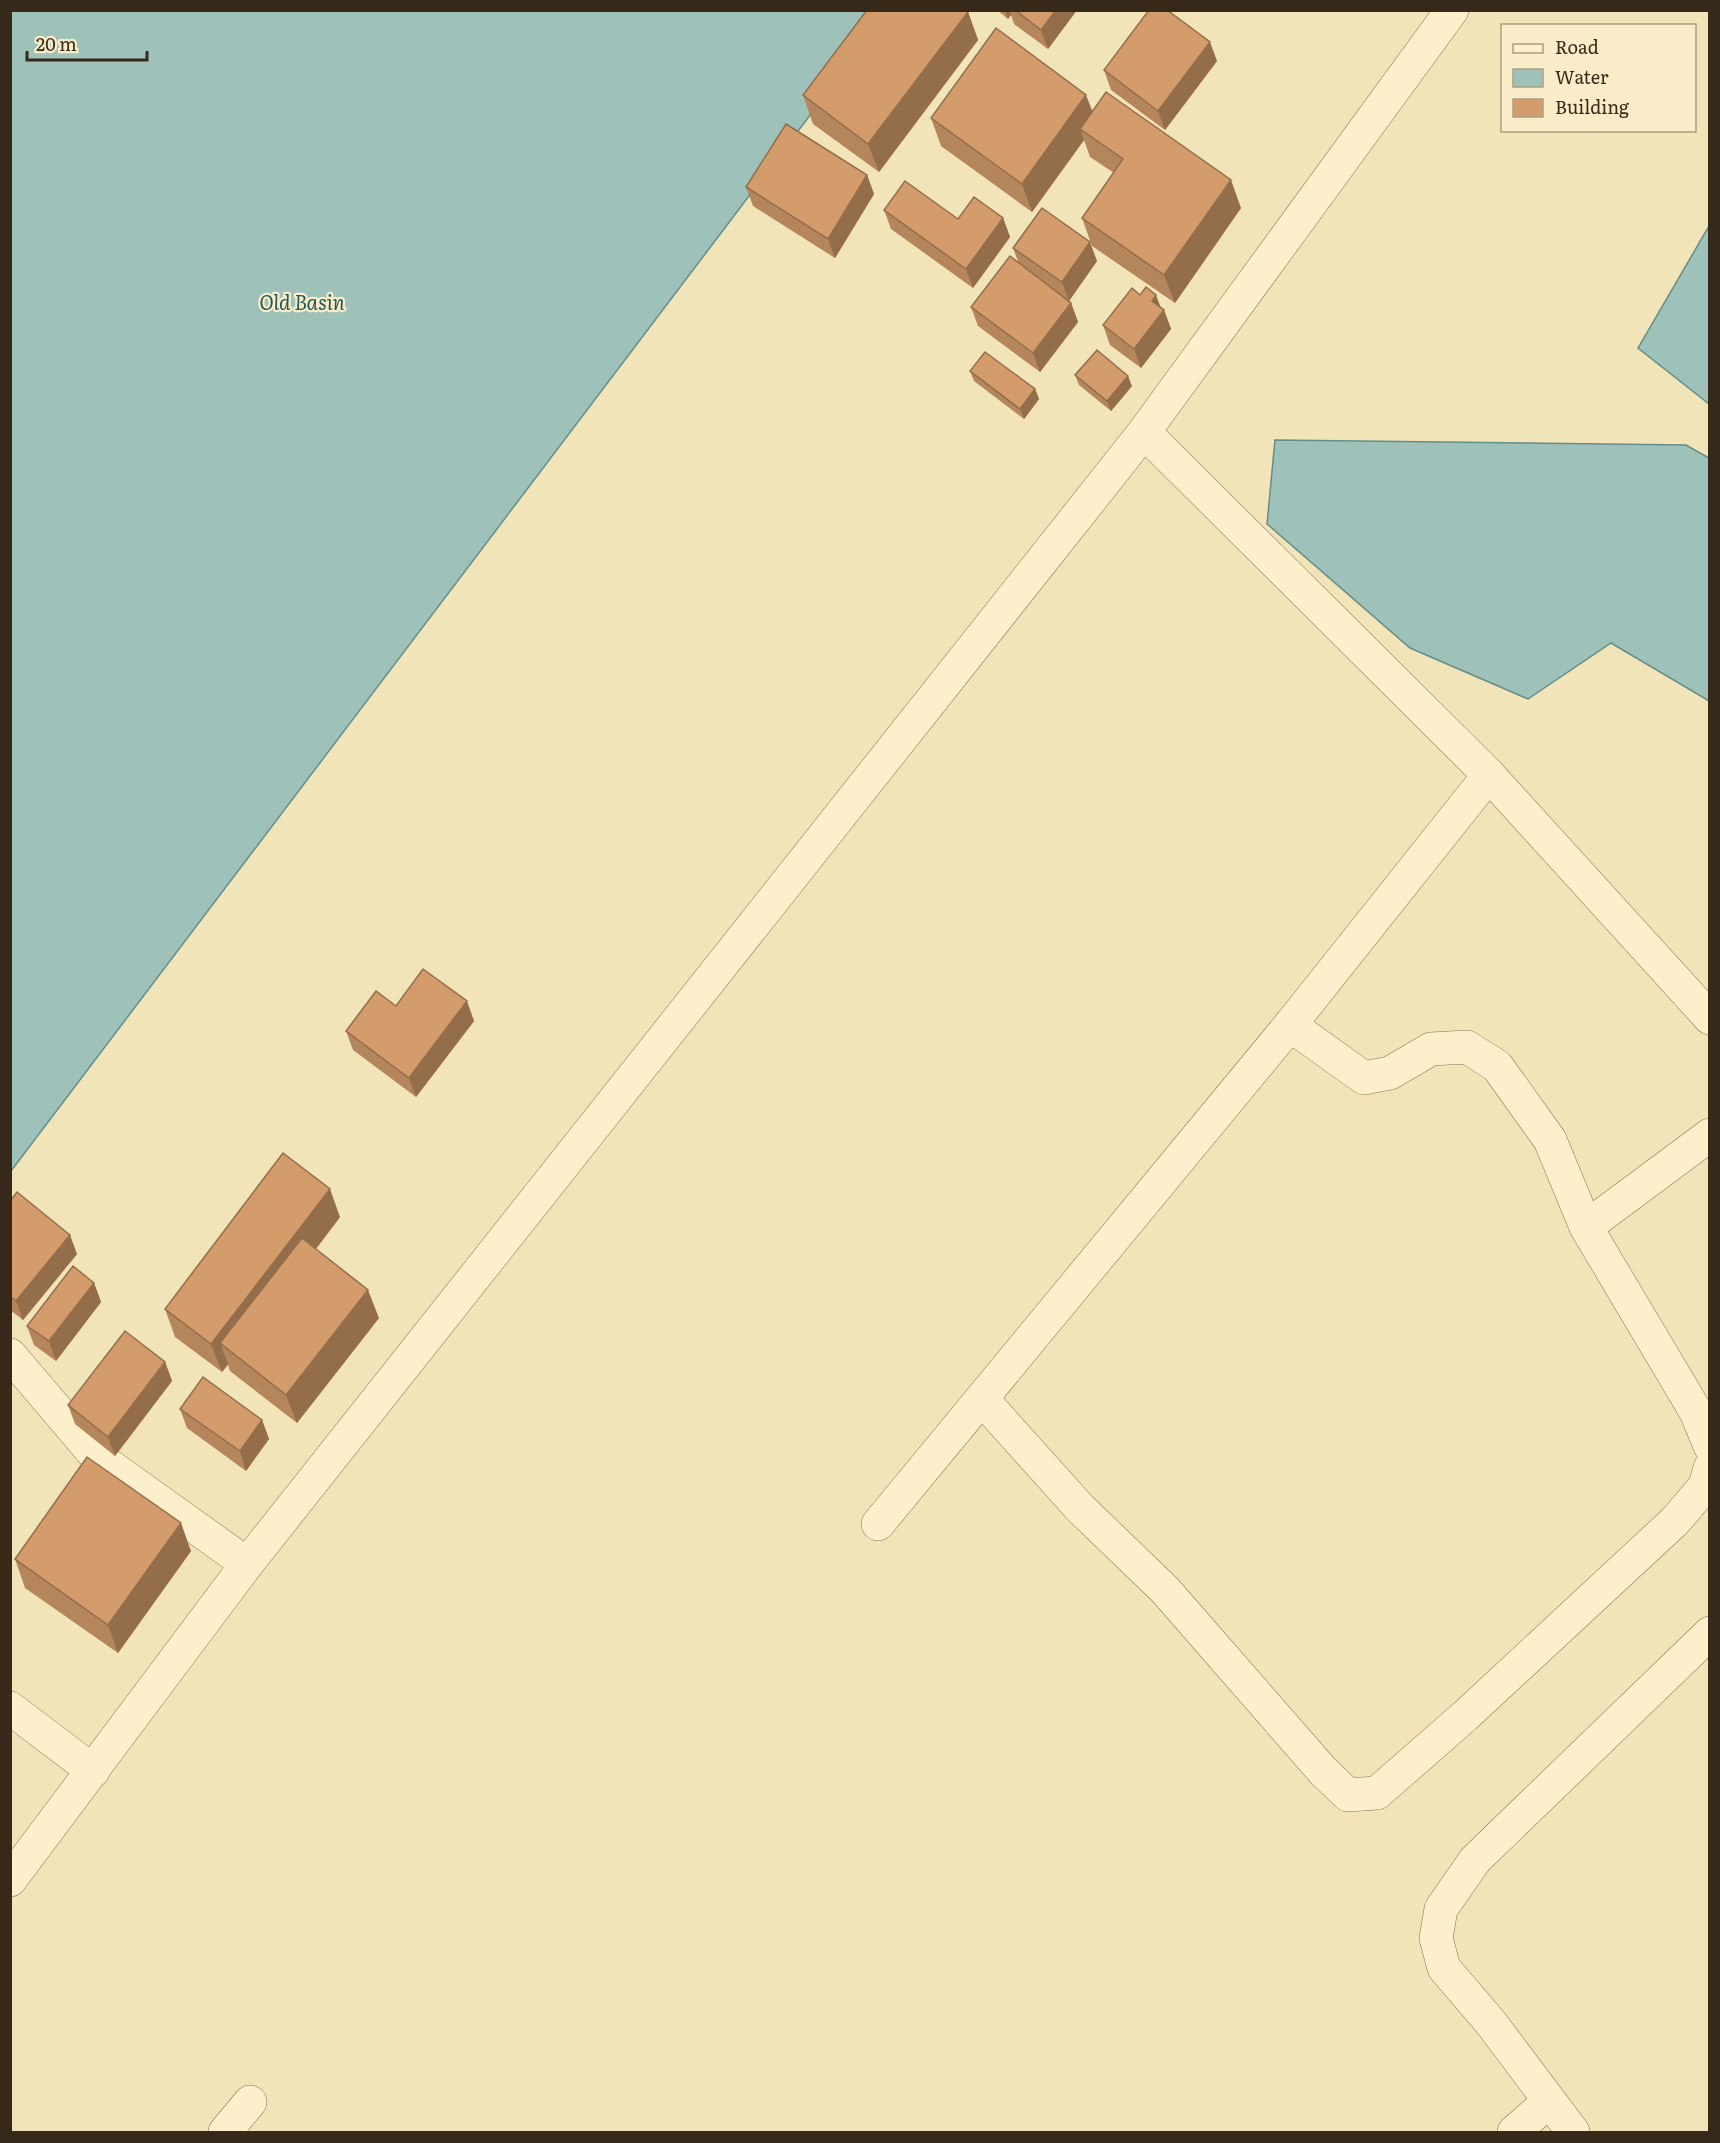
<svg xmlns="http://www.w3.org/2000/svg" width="1720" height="2143" viewBox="0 0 1720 2143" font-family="Literata,serif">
<rect width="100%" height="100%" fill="#f1e4b8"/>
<!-- water -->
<g fill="#9ec1b9" stroke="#658e87" stroke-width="1.5">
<polygon points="11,11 889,11 11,1171"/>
<polygon points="1709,226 1709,404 1638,348"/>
<polygon points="1275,440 1686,445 1709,458 1709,701 1611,643 1528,699 1410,648 1267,524"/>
</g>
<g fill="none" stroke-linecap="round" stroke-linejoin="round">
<!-- minor casing -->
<g stroke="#897252" stroke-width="34">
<g id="minor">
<polyline points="1144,432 1489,775 1710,1018"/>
<polyline points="1290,1025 1364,1078 1390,1073 1431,1049 1467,1047 1497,1066 1550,1140 1586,1227 1696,1412 1710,1446"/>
<polyline points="1586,1227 1710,1135"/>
<polyline points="10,1355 96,1456 247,1564"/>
<polyline points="982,1399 1080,1508 1165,1590 1323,1771 1348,1795 1377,1793 1465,1716 1675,1521 1705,1486 1710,1468"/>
<polyline points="878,1524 1290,1025 1489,775"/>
<polyline points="10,1708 93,1771"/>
<polyline points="10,1880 247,1564 1144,432 1452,10"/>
<polyline points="225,2132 250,2102"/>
<polyline points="1514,2132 1548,2102"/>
<polyline points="1573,2132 1491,2023 1444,1968 1436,1938 1441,1909 1475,1860 1710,1633"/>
</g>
</g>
<!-- minor -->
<use href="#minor" stroke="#fcf0cc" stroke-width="33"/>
</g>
<!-- wall -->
<g fill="#b5865b">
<polygon points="997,10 1077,10 1048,49 1014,24 1011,15 1008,19"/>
<polygon points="968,12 978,40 879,172 813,124 803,95"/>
<polygon points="1217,61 1165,130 1111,90 1104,70"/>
<polygon points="1092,111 1241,208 1175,303 1092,246 1082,218 1114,173 1090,157 1084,140 1032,212 941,146 931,118"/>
<polygon points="867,175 874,194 835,258 753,206 746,187"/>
<polygon points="884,210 958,219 1003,218 1010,237 973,288 891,229"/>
<polygon points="1013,248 1097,261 1069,301 1071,303 1078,322 1040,372 978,326 971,307 1019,264"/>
<polygon points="1140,295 1164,310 1171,329 1141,368 1110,345 1103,325"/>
<polygon points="970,371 1035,389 1039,399 1024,419 974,381"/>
<polygon points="1075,375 1132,386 1111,411 1079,385"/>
<polygon points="396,1006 474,1021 416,1097 353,1050 346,1031"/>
<polygon points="10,1201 77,1254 23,1320 10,1310"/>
<polygon points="340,1217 316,1249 379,1318 297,1423 230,1371 228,1365 222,1372 175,1337 165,1309"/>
<polygon points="94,1283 101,1302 56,1361 34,1345 27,1326"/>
<polygon points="165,1362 172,1381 115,1456 75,1424 68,1405"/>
<polygon points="180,1409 262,1420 269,1439 246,1471 187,1428"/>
<polygon points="191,1551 118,1653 25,1588 15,1559"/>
</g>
<!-- shaded-wall -->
<g fill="#946d4a">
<polygon points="1005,10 1009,10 1011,15 1008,19"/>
<polygon points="1056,10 1077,10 1048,49 1041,30"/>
<polygon points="968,12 978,40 879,172 868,144"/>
<polygon points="1210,42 1217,61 1165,130 1158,111"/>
<polygon points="1086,95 1097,123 1080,129 1084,140 1032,212 1022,184"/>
<polygon points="867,175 874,194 835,258 828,239"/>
<polygon points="1231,180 1241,208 1175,303 1164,275"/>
<polygon points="1003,218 1010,237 973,288 966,269"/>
<polygon points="1090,242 1097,261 1069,301 1062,282"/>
<polygon points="1156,295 1162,311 1164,310 1171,329 1141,368 1134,349 1152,301"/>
<polygon points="1071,303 1078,322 1040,372 1033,353"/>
<polygon points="1128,376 1132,386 1111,411 1107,401"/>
<polygon points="1035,389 1039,399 1024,419 1020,409"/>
<polygon points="467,1001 474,1021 416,1097 409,1078"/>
<polygon points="330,1189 340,1217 235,1355 220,1343 228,1364 222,1372 211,1344"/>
<polygon points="70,1235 77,1254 23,1320 16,1301"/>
<polygon points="94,1283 101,1302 56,1361 49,1341"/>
<polygon points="368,1290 379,1318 297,1423 286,1395"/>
<polygon points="165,1362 172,1381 115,1456 108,1437"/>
<polygon points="262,1420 269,1439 246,1471 240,1451"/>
<polygon points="181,1523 191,1551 118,1653 108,1625"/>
</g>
<!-- building -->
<g fill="#d39c6a" stroke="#946d4a" stroke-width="1.5">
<polygon points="867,10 967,10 968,12 868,144 803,95"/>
<polygon points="1015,10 1056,10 1041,30"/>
<polygon points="1149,10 1167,10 1210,42 1158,111 1104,70"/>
<polygon points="996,28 1086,95 1022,184 931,118"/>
<polygon points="1106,92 1231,180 1164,275 1082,218 1123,159 1080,129"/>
<polygon points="786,124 867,175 828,239 746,187"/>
<polygon points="905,181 958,219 974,197 1003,218 966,269 884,210"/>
<polygon points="1042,208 1090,242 1062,282 1013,248"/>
<polygon points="1010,256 1071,303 1033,353 971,307"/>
<polygon points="1146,287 1156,295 1152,301 1164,310 1134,349 1103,325 1132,288 1140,295"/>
<polygon points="1097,350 1128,376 1107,401 1075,375"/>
<polygon points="985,352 1035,389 1020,409 970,371"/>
<polygon points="423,969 467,1001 409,1078 346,1031 376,991 396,1006"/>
<polygon points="283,1153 330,1189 211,1344 165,1309"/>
<polygon points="17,1192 70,1235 16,1301 10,1296 10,1201"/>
<polygon points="302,1238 368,1290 286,1395 220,1343"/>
<polygon points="73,1266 94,1283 49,1341 27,1326"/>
<polygon points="125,1331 165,1362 108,1437 68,1405"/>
<polygon points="203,1377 262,1420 240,1451 180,1409"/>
<polygon points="87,1457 181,1523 108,1625 15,1559"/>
</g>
<g text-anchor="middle" stroke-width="4.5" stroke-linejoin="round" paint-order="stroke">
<!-- water labels -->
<g font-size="20" font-style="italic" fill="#265757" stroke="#f8edc8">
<text x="302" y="310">Old Basin</text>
</g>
</g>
<!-- border -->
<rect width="1720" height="2143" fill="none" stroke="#362919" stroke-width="24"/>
<!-- legend -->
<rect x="1501" y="24" width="195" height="108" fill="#f8edc8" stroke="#aa9f82" stroke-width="1.5"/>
<rect x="1513" y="44" width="30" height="9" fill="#fcf0cc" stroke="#aa9f82" stroke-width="1.5"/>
<text x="1555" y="54" font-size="18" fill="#362919">Road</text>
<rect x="1513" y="69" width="30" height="18" fill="#9ec1b9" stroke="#aa9f82" stroke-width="1.5"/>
<text x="1555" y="84" font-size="18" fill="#362919">Water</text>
<rect x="1513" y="99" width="30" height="18" fill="#d39c6a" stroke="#aa9f82" stroke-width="1.5"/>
<text x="1555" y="114" font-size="18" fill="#362919">Building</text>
<!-- scale -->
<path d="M27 51v9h120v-9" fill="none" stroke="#362919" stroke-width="3"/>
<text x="36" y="51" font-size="18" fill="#362919" stroke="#f8edc8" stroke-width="4.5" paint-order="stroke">20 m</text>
</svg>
